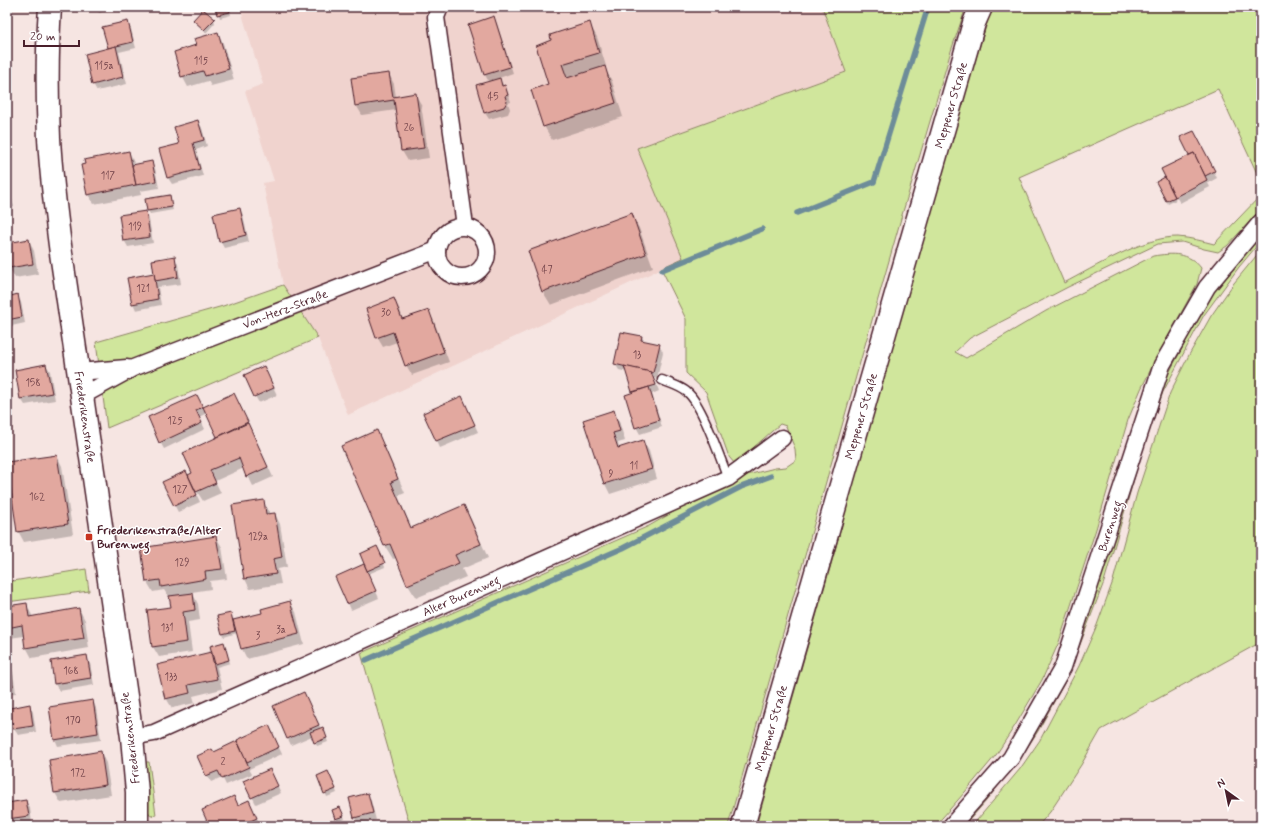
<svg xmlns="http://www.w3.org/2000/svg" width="1268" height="833" viewBox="0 0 1268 833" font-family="Mynerve,sans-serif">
<rect width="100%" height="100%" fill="#f6e5e2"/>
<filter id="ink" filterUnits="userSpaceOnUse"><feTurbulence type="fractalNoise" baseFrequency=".025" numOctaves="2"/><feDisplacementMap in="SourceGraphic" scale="8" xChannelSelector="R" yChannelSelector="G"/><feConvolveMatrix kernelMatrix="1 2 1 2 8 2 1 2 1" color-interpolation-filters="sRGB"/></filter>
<g filter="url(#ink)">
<!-- built -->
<polygon fill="#f0d3ce" points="240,7 822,7 846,72 637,148 684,258 348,415 318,338 283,285 263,183 274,181 245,91 263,84"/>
<!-- green -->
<g fill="#d0e69c" stroke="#8d8264">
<polygon points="822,7 966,7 951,51 902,215 728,826 410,826 361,653 649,526 715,488 739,477 775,468 786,467 796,460 795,449 786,426 780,424 735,464 729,457 706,392 686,373 686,319 661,268 683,258 637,148 846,72"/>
<path d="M992 7H1261V182L1218 89 1019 177 1064 283C1093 268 1145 236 1178 237 1190 238 1203 241 1214 244L1261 195V209L1227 246 1218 252 1204 249 1182 242 1158 244 1068 287 970 338 955 352 966 358 1046 311 1153 256C1172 253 1189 252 1201 268L1197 284 1159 353 1141 389 1128 420 1096 529 1059 642 1042 680 1016 724 996 755 965 792 935 826H756L834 554 861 452 951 138Z"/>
<polygon points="1261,235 1261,241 1239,267 1204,315 1163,392 1143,448 1104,582 1068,676 1038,731 1021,757 986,801 964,826 959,826 1024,747 1161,388 1196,322 1211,296 1231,270"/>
<polygon points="1261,250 1261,642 1101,730 1081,765 1050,812 1038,826 972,826 1020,769 1040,740 1079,666 1097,625 1113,581 1137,493 1170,393 1189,355 1211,316 1234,283"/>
<polygon points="283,285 318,338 107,428 96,342 223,306"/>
<polygon points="86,569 89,591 7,602 7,582"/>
<polygon points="145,762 149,762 156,815 151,816 148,811"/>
</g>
<!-- shadow -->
<g fill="#0003">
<polygon points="96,7 108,7 108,10 99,13"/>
<polygon points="216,7 229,7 231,15 220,18"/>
<polygon points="494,17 497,24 513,73 499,78 508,93 511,102 508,103 510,109 508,114 489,119 485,113 489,82 485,75 469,25"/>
<polygon points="194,20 214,20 215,23 206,33"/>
<polygon points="127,22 131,29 136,48 119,52 127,84 97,91 93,84 109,49 104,28"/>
<polygon points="589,23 597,37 606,66 604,67 612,81 623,117 552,140 544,126 549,85 537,46"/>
<polygon points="218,33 223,43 234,80 211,86 208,81 188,87 182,76 197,46"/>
<polygon points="389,74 394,84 396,97 415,94 421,104 429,158 408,161 402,151 396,110 362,115 356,105"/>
<polygon points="198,121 202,128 207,146 196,150 203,176 172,184 168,178 180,144"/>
<polygon points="1182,138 1197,138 1217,178 1208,183 1210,187 1180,203 1175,195 1174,196 1176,200 1168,204 1158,182 1167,178 1191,156"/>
<polygon points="129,152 135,165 151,162 155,168 159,188 140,191 141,195 94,204 88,194"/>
<polygon points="7,181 14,207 7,208"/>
<polygon points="169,196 173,210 150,214 148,211"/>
<polygon points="240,209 243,215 249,242 224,248 220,241"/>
<polygon points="146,212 149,219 153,243 128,247 124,240"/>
<polygon points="631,215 639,228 653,267 551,305 543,292"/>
<polygon points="7,231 11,237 12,243 29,240 34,251 38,274 15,278 11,271 7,271"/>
<polygon points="174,258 178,264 181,284 158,287 161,305 136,310 133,303 155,274"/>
<polygon points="17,296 21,302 25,323 7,327 7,298"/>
<polygon points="394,300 400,310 403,320 428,311 434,321 449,362 412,375 406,365 397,342 383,347 377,337"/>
<polygon points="7,333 11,354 7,355"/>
<polygon points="622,333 642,337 645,342 659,345 663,352 657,379 654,378 659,391 652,394 662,427 640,434 636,427 633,393 627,372 619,370 615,364"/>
<polygon points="46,365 50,371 55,400 25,405 21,399"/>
<polygon points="267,374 277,395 259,403 255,396"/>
<polygon points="234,394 273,477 253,486 244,468 215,481 221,493 203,501 196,490 195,491 200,502 178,512 163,483 191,479 194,473 218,438 207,413 199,417 205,429 164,449 160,442 200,403 203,409"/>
<polygon points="462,397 478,432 440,448 424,413"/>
<polygon points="613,411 619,421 625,441 618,443 619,448 643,441 649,451 657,479 610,494 605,484"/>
<polygon points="376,431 384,445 405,493 398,496 412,529 463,506 471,519 488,558 462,569 466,577 416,598 408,585 397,558 393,559 385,546 342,446"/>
<polygon points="57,456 62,466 73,534 24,542 18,531"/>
<polygon points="263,501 269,511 270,515 275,514 280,524 287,567 278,569 281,584 250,589 245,579 233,506"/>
<polygon points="216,537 222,547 227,579 210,581 211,589 192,592 198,604 200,620 188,622 192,652 159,657 153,647 172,607 170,596 168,596 164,590 153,592 147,582"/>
<polygon points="378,550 385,567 368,574 379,598 351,610 348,603"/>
<polygon points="290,602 296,612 304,644 247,659 242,649 237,633 224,637 223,634 218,617 230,614 233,621 263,613"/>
<polygon points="26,604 33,617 79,609 85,620 89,648 32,658 26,647 24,636 10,638 7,632 7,607"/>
<polygon points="225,646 230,663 217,667 222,689 193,696 195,703 172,708 166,698 210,653 214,660"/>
<polygon points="86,656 90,663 94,685 59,691 55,684 52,662"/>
<polygon points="7,665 9,665 13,671 16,693 7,694"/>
<polygon points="304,694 321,729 324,732 328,742 317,746 312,736 291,745 288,739"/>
<polygon points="93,701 96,708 101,740 58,746 55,739"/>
<polygon points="29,705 33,712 36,732 18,735 14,729"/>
<polygon points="269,727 282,754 249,769 252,774 226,785 222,777 211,782 207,775 214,753"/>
<polygon points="101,753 106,763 111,795 61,803 55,793 50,761"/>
<polygon points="270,770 281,793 256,804 244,781"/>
<polygon points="330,775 337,793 327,797 318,777"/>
<polygon points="367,795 371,801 376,820 359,824 355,818"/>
<polygon points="26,801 30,808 32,823 9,826 7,822 7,804"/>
<polygon points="249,802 260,824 257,826 211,826 238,806"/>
<polygon points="333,811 342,811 345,819 338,822"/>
</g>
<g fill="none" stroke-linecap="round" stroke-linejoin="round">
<!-- stream -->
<g stroke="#6d8c99" stroke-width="5.5">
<polyline points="797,213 874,182 928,7"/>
<polyline points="662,270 762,229"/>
<polyline points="366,660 623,548 741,487 771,476"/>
</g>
</g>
<!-- building -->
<g fill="#e2a89f" stroke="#4a1f2b">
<polygon points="95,7 107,7 107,8 96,10"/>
<polygon points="215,7 229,7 230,12 217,15"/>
<polygon points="203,9 215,19 204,30 193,20"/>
<polygon points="494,16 510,67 484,75 468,25"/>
<polygon points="128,21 133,42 108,48 102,27"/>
<polygon points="590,22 599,53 562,64 567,78 605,66 616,103 543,127 531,90 548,84 536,46 551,40 550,35"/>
<polygon points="218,32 229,69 205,76 203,71 181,77 174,52 196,45 194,39"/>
<polygon points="116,46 123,77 92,85 85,54"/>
<polygon points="389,73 393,97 416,93 424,148 401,151 394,100 355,106 351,78"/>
<polygon points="500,78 502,86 505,85 508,95 505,96 507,102 504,107 484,113 476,85"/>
<polygon points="198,120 204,140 193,143 200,169 167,178 159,149 179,144 174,127"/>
<polygon points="1194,131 1215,171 1205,176 1194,153 1189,155 1180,137"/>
<polygon points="129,151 136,185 87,195 81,165 85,164 84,160"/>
<polygon points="1194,153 1207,180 1175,197 1161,169"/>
<polygon points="152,161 156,181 136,185 132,165"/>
<polygon points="1165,177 1175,197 1166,201 1156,182"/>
<polygon points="170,195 172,207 147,211 145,199"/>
<polygon points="240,208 246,235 219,242 213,214"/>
<polygon points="146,211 150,237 123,241 119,215"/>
<polygon points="632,213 646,254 542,292 528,251"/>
<polygon points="7,236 8,243 29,239 33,264 9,268 7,261"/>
<polygon points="175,256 178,277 155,281 152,260"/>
<polygon points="154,273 158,299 132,304 127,278"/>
<polygon points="18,294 22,317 7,320 7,297"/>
<polygon points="394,298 402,319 429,310 444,352 405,366 393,332 376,338 366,309"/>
<polygon points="621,332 642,336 641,340 660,344 653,373 614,364"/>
<polygon points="46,364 52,393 20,399 15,370"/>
<polygon points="264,366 274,388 254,397 244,375"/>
<polygon points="624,366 651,372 656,385 632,392"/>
<polygon points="649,387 659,420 635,428 625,395"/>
<polygon points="234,393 248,422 217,437 203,407"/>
<polygon points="197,395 203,407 196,410 202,423 159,443 148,417"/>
<polygon points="462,396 475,425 436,441 423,413"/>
<polygon points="614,410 620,431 613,433 618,448 643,440 652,469 604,484 583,420"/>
<polygon points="248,423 268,467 246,477 239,458 210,470 216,483 196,492 188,475 192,473 183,453"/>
<polygon points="377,430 398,479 391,482 411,528 464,505 481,544 455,555 459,563 407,585 390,544 384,546 341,446"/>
<polygon points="57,455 68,524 17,532 7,462"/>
<polygon points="186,471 197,495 174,506 162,482"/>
<polygon points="264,500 266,514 275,513 282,557 273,559 276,574 244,579 232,505"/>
<polygon points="216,536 222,569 205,571 206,579 161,587 160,580 146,582 141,548"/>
<polygon points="377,546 385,563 367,571 360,554"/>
<polygon points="364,564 376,591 347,604 335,577"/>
<polygon points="193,593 195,610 183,612 187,642 152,647 147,610 171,607 169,596"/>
<polygon points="290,601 299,634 241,649 233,620 262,613 261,609"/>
<polygon points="27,603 29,617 79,608 84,638 25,648 22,625 7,628 7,606"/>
<polygon points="231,613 235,631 222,634 217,616"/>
<polygon points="224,642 229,660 215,664 210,646"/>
<polygon points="211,652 217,679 188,685 190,693 165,699 157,665"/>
<polygon points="87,655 91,678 54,684 51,661"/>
<polygon points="10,663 13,686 7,687 7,664"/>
<polygon points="304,692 319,725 287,739 273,706"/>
<polygon points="93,700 98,733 54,740 49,707"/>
<polygon points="30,704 33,726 13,729 10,708"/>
<polygon points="269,725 279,747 247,762 237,740"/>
<polygon points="323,727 327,738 314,743 310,732"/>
<polygon points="237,741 249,767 222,779 218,771 206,776 197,756 212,749 214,752"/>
<polygon points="101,751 106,785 54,793 49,760"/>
<polygon points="270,769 278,786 251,798 243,781"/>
<polygon points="328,771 336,789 324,794 317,776"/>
<polygon points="368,793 373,813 354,818 349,798"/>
<polygon points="234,796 238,805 249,800 257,818 246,823 247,824 242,826 209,826 202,810"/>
<polygon points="26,800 29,816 7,819 7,803"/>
<polygon points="340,807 344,816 335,819 332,810"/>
</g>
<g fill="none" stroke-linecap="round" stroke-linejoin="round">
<!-- lane casing -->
<g stroke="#4a1f2b" stroke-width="11">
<path id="lane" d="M662 380C671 384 680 386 687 392 702 404 720 458 728 478"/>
</g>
<!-- street casing -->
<g stroke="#4a1f2b" stroke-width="19">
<g id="street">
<polyline points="440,7 436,17 465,226"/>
<circle cx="462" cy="252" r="25"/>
<polyline points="78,372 127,368"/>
<polyline points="82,396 133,368 437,250"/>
<polyline points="132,737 154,733 728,478 782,438"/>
<polyline points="951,826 1011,758 1063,667 1162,365 1207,287 1261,222"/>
</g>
</g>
<!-- secondary casing -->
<g stroke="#4a1f2b" stroke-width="25">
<path id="secondary" d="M50 7C47 51 47 94 49 138 51 177 56 215 61 253L132 737 137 792V826"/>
</g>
<!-- primary casing -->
<g stroke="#4a1f2b" stroke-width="25">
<polyline id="primary" points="743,826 974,23 981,7"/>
</g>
<!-- lane -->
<use href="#lane" stroke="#fff" stroke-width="8"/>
<!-- street -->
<use href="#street" stroke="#fff" stroke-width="16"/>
<!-- secondary -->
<use href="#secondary" stroke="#fff" stroke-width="22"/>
<!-- primary -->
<use href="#primary" stroke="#fff" stroke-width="22"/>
</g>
</g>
<!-- markers -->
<rect fill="#c8321e" stroke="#fff" stroke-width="1.5" x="85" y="533" width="8" height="8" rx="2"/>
<g text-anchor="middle" stroke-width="3" stroke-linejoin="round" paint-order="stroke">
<!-- number labels -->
<g font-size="10" fill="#704148">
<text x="201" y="64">115</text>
<text x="104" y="69">115a</text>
<text x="493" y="100">45</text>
<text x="409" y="131">26</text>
<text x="108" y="179">117</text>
<text x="135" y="230">119</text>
<text x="547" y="273">47</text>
<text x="143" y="292">121</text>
<text x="386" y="316">30</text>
<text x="637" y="358">13</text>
<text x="33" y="386">158</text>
<text x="175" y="424">125</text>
<text x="634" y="469">11</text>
<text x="611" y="477">9</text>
<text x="180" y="493">127</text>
<text x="37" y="500">162</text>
<text x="258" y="540">129a</text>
<text x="182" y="566">129</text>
<text x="167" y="631">131</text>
<text x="281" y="633">3a</text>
<text x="258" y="639">3</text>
<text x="71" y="674">168</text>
<text x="171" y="680">133</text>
<text x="73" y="724">170</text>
<text x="223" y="765">2</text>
<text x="78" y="776">172</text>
</g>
<!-- street labels -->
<g font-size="12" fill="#4a1f2b" stroke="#fff">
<text transform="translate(951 105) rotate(-74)" y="4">Meppener Straße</text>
<text transform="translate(285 309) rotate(-21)" y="4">Von-Herz-Straße</text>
<text transform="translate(861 416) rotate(-74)" y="4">Meppener Straße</text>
<text transform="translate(85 417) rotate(82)" y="4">Friederikenstraße</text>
<text transform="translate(1110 526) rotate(-72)" y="4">Burenweg</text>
<text transform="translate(461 596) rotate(-24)" y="4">Alter Burenweg</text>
<text transform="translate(771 728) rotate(-74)" y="4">Meppener Straße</text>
<text transform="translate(130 738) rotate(-97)" y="4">Friederikenstraße</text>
</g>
<!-- poi labels -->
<g font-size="12" font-weight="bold" fill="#4a1f2b" stroke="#fff" text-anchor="start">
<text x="97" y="534">Friederikenstraße/Alter<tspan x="97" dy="14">Burenweg</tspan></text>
</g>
</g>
<!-- margin -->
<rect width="1268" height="833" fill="none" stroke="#fff" stroke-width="24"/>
<rect x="12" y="12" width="1244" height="809" fill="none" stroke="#4a1f2b" stroke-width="1.5" filter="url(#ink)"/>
<!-- north arrow -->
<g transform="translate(1226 791) rotate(327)" stroke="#ffffff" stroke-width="3" paint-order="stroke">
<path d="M0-3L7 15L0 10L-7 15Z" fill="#4a1f2b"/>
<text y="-6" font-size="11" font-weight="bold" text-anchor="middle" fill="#4a1f2b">N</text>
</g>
<!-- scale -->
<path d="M24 40v6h55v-6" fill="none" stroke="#4a1f2b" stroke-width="2"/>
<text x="30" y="40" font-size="12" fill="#4a1f2b" stroke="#ffffff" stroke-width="3" paint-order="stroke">20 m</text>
</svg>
